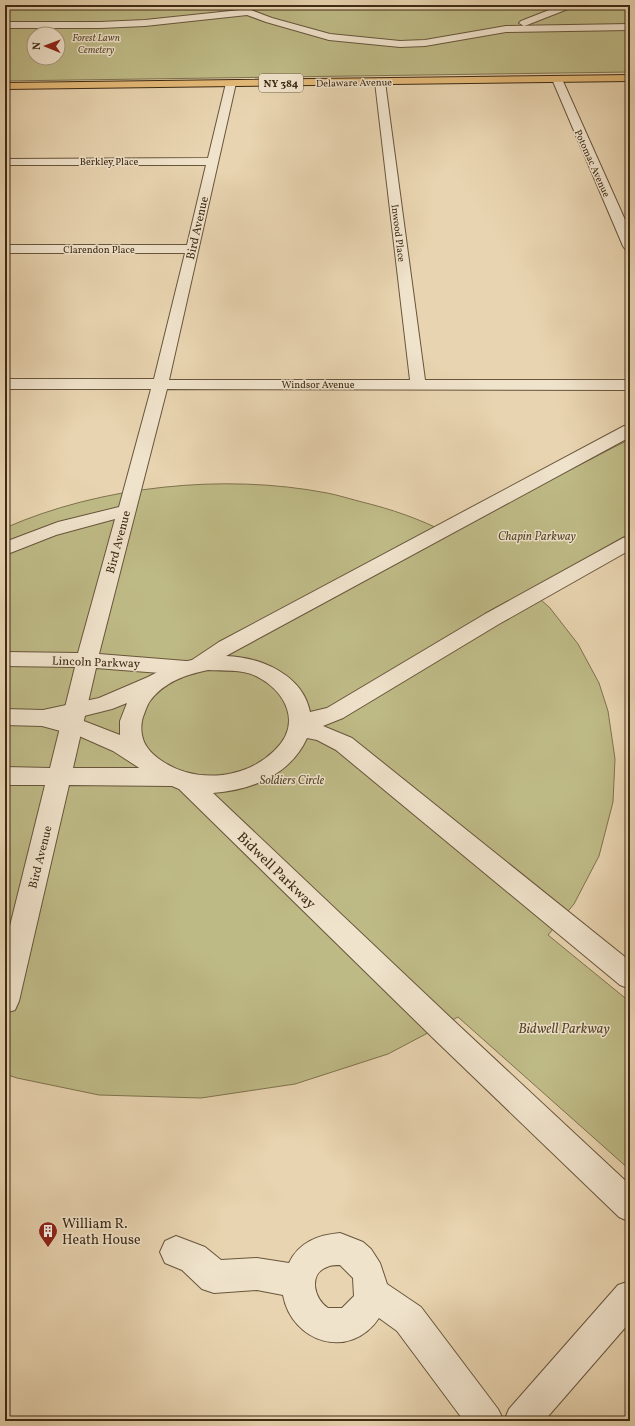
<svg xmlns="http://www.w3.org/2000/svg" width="635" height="1426" viewBox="0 0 635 1426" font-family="Vollkorn,serif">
<rect width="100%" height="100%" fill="#e8d4b0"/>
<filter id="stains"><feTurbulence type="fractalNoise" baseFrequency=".005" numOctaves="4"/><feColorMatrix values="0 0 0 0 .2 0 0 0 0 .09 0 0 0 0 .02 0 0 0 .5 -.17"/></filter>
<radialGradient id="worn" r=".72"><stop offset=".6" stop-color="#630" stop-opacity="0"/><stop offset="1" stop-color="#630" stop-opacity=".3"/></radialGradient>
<!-- green -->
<g fill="#beba86" stroke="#7e724d" fill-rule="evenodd">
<path d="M5 5H630V72L5 81ZM34 34H58V58H34Z"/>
<path d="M630 439V533L531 591 550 608 578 644 599 683 608 711 615 759 613 802 599 856 574 904 548 935 630 1002V1170L458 1017 388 1054 295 1084 201 1098 99 1095 17 1078 5 1074V528C100 486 224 473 327 493 338 495 350 499 362 502 391 509 420 519 447 533Z"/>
</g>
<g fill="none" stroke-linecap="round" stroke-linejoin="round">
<!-- minor casing -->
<g stroke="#68553b" stroke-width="2">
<g id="minor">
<polygon points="235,5 244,5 251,10 272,18 330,34 400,41 425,40 506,26 630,24 630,30 506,32 425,46 400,47 329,40 266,22 247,15 145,26 100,28 5,28 5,22 100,22 145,20 240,10"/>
<polygon points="562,5 574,5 573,7 527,25 524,26 519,23 521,21"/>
<polygon points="557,76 562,79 630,231 630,250 625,249 623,246 552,79"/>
<polygon points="380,79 385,82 425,380 630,380 630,390 167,389 99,654 186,661 193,663 197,668 193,673 186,675 96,668 73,768 172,768 180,771 184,777 180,783 172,786 69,785 19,1001 15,1010 5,1013 5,946 45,785 5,785 5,767 50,768 75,667 5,666 5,652 78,653 115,519 56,535 5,555 5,542 58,522 119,507 151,389 5,389 5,379 154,379 185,253 5,253 5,245 187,245 206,165 5,165 5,159 208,158 226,83 227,81 235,81 236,83 169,380 410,380 375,82"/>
<path d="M340 1233 363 1242 371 1249 380 1263 387 1284 421 1307 498 1409 504 1421 509 1409 618 1285 630 1281V1322L544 1421H464L397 1331 379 1318C350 1361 292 1343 283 1295L257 1290 214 1293 202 1289 182 1270 165 1263 160 1252 165 1241 176 1236 205 1247 221 1260 257 1258 289 1263C299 1242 318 1235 340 1233ZM340 1265 353 1278 354 1296 342 1308H328C314 1299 308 1274 327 1267 331 1265 336 1265 340 1265Z"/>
</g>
</g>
<!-- tertiary casing -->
<g stroke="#68553b" stroke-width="2">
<path id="tertiary" d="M630 425V437L226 656C261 657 303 675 310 712L327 708 485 614 623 538 630 536V550L499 624 343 718 323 726 352 738 630 961V989L620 985 336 750 317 740 307 738C290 775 252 790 213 793L453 1020 630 1185V1222L619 1217 433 1038 179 789 158 780 113 751 79 736 42 726 5 725V709L43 710 99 698 148 677 173 664 192 660 219 642 624 426ZM208 670C223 671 241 669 256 676 286 691 303 724 274 751 245 779 196 784 162 761 156 757 151 753 147 747 141 739 140 726 143 717 145 712 147 705 150 701 164 682 185 675 208 670ZM127 703 120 721V735L76 718 112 709Z"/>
</g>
<!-- primary casing -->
<g stroke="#3e2b14" stroke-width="2">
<polygon id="primary" points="630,75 630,81 5,89 5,83"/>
</g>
<!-- minor -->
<use href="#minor" fill="#f0e3cc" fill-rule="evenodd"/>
<!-- tertiary -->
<use href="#tertiary" fill="#f0e3cc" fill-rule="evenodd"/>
<!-- primary -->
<use href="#primary" fill="#e4ba78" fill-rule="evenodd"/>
</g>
<!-- icons -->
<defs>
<g id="building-pin" transform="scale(1)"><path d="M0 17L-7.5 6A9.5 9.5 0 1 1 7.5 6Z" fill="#8f2418" stroke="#f0e3cc"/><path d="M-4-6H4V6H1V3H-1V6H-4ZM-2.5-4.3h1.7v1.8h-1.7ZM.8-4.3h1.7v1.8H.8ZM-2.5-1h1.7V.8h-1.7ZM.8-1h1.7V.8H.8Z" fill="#fff"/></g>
</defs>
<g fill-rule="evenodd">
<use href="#building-pin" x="48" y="1231"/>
</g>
<g text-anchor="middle" stroke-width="3" stroke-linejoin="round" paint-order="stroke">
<!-- far-park labels -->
<g font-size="10" font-style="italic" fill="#58482b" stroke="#f0e3cc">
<text x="96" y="41">Forest Lawn<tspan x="96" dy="12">Cemetery</tspan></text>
</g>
<!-- far-street labels -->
<g font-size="10" fill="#3e2b14" stroke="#f0e3cc">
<text transform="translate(354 82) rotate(-1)" y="4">Delaware Avenue</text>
<text x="109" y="165">Berkley Place</text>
<text transform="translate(593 163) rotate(66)" y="4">Potomac Avenue</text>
<text transform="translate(399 233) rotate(83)" y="4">Inwood Place</text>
<text x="99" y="253">Clarendon Place</text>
<text x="318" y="388">Windsor Avenue</text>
</g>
<!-- shield labels -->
<rect fill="#f0e3cc" stroke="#73624b" stroke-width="1" x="259" y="74" width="44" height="18" rx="3"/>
<g font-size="11" font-weight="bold" fill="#3e2b14">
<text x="281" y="87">NY 384</text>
</g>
<!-- street labels -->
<g font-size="12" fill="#3e2b14" stroke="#f0e3cc">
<text transform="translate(197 228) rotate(-77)" y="4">Bird Avenue</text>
<text transform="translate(118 542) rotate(-75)" y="4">Bird Avenue</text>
<text transform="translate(96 662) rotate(2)" y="4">Lincoln Parkway</text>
<text transform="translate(40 857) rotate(-76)" y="4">Bird Avenue</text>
</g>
<!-- park labels -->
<g font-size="12" font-style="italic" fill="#58482b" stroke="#f0e3cc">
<text x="537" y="540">Chapin Parkway</text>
<text x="292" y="784">Soldiers Circle</text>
</g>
<!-- near-street labels -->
<g font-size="14" fill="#3e2b14" stroke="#f0e3cc">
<text transform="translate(277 870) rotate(44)" y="5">Bidwell Parkway</text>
</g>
<!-- near-park labels -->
<g font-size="14" font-style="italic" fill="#58482b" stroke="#f0e3cc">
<text x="564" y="1033">Bidwell Parkway</text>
</g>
<!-- near-poi labels -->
<g font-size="14" fill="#3e2b14" stroke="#f0e3cc" text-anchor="start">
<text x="62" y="1228">William R.<tspan x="62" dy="16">Heath House</tspan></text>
</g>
</g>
<!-- margin -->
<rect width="635" height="1426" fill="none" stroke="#e8d4b0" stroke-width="20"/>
<rect x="6" y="6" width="623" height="1414" fill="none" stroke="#3e2b14" stroke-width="2"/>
<rect x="10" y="10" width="615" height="1406" fill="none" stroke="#3e2b14"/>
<!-- north arrow -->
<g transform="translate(46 46) rotate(271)"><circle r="19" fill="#f0e3cc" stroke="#a99982"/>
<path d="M0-3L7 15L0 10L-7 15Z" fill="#8f2418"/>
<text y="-6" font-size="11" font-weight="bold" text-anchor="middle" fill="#3e2b14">N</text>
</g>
<rect width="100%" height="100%" filter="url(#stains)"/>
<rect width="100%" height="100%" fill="url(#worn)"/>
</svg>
